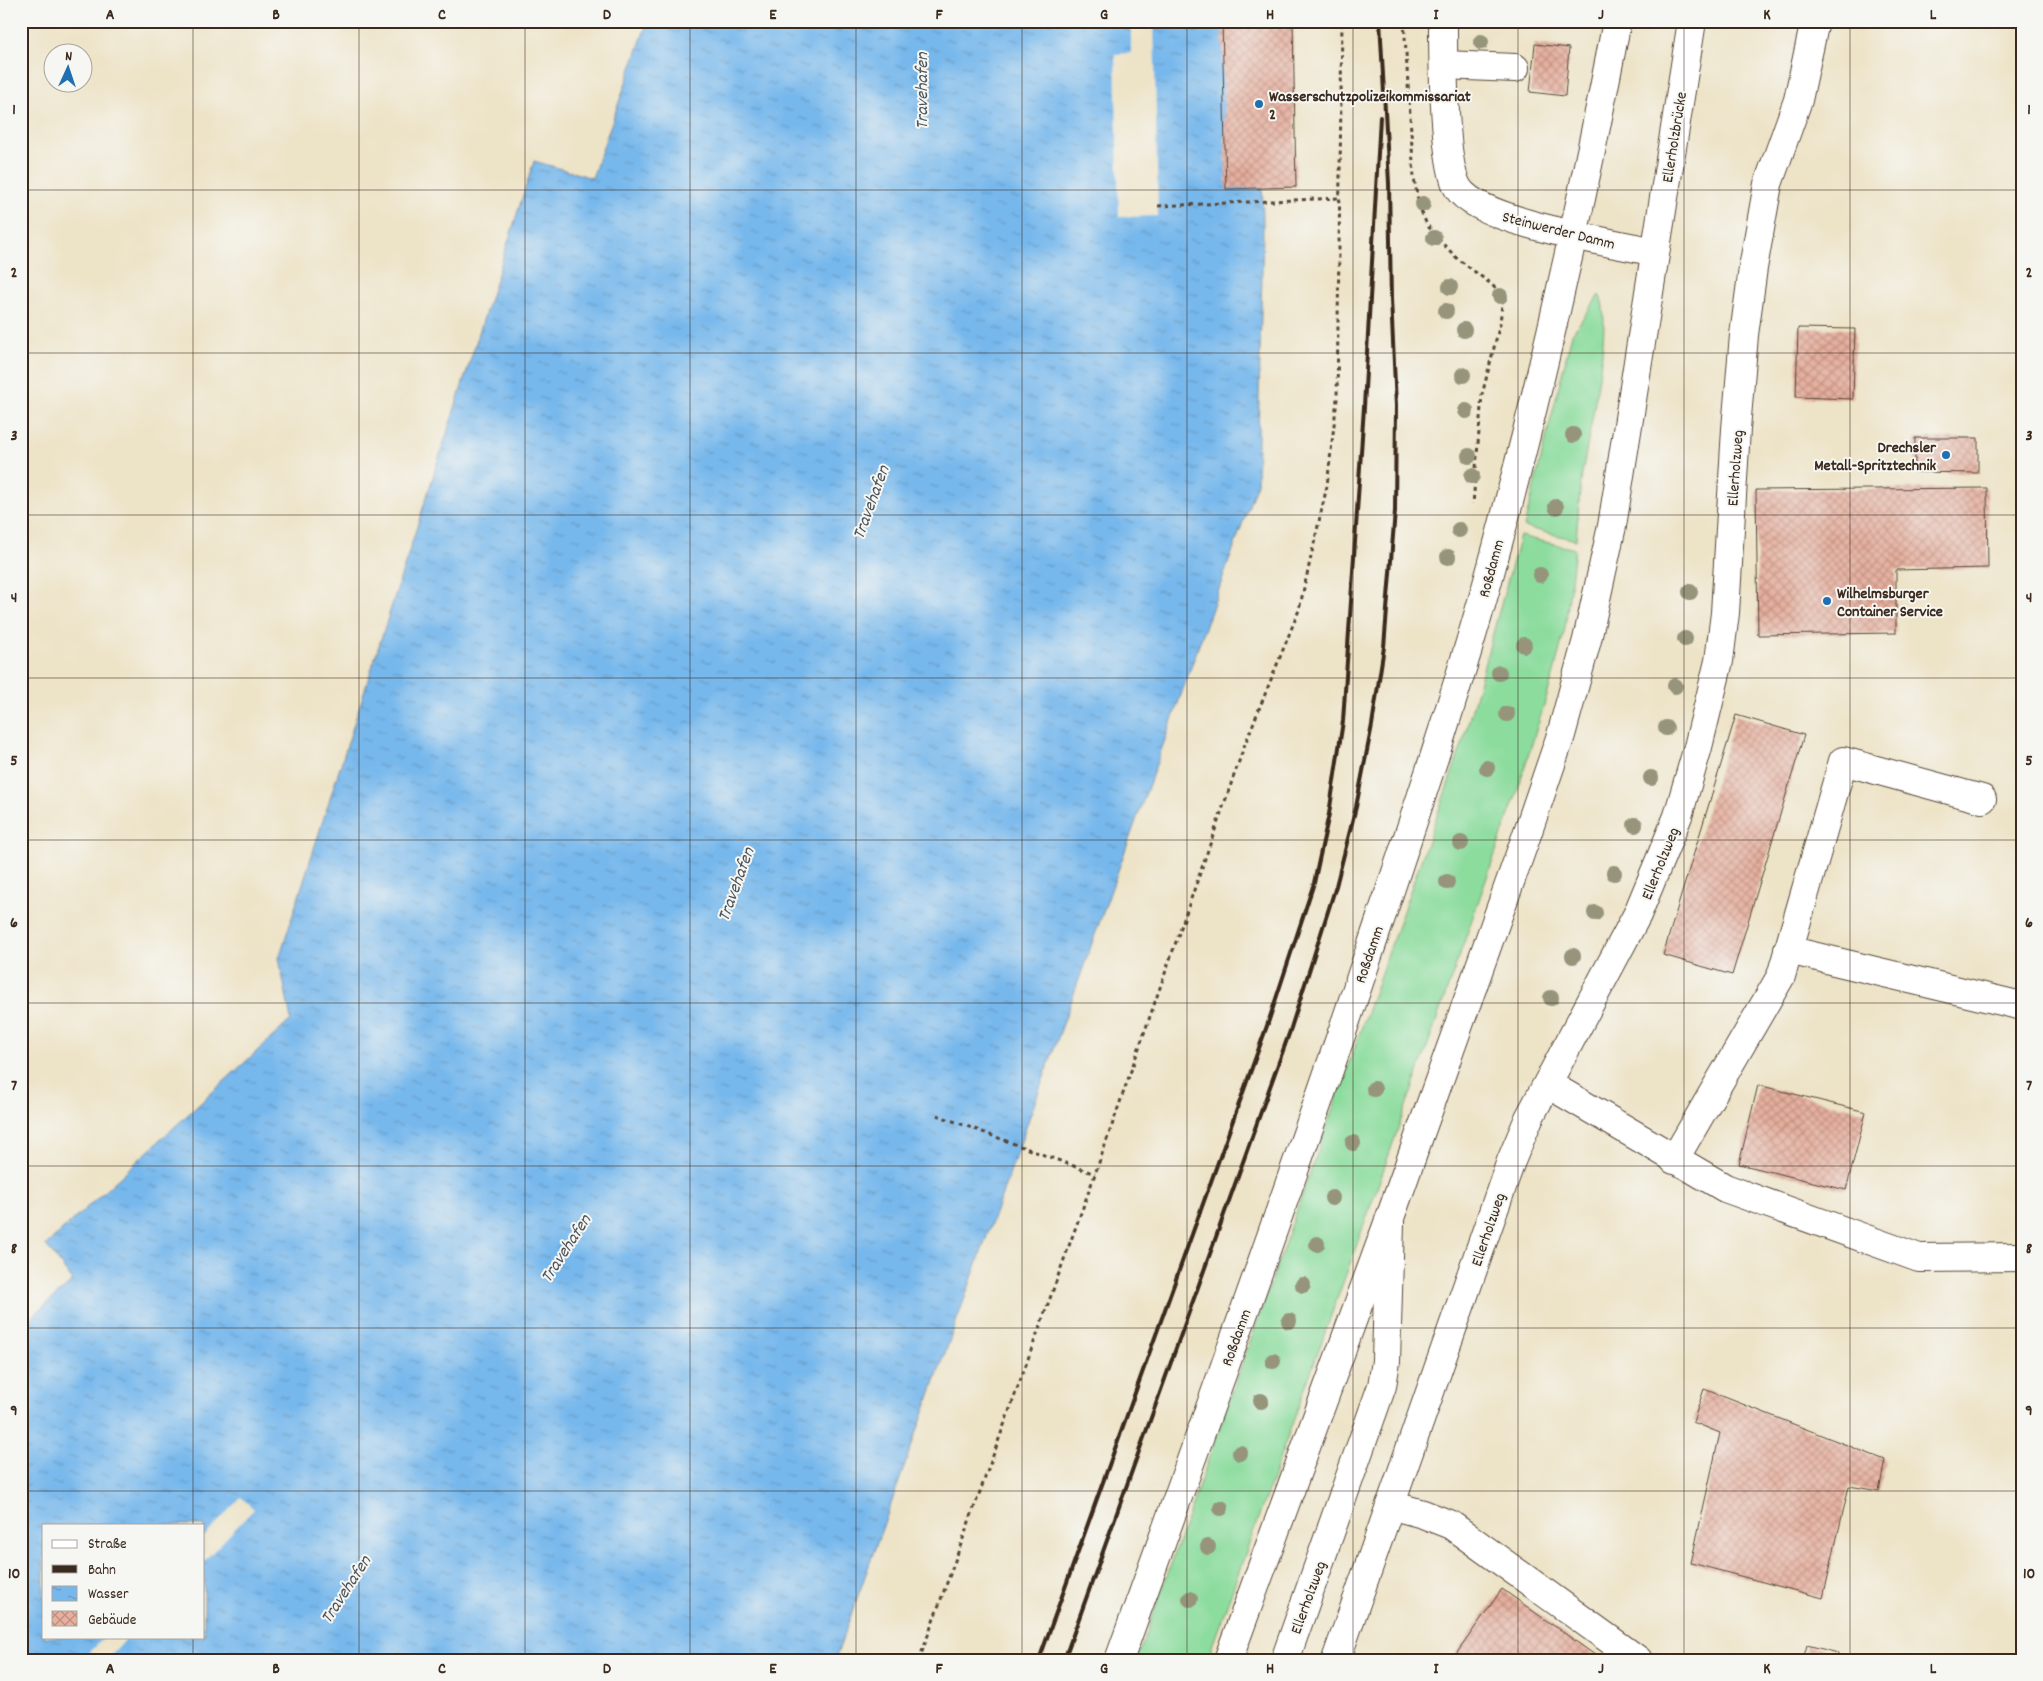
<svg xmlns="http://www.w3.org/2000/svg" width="2043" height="1681" viewBox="0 0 2043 1681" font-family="Dekko,sans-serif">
<defs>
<pattern id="water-ripples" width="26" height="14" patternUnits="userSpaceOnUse" patternTransform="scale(1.25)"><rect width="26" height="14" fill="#77b8ec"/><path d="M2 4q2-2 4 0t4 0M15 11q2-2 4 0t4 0" fill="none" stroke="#6396bf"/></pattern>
<pattern id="building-cross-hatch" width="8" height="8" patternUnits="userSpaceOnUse" patternTransform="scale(1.25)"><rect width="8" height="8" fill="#e6af9e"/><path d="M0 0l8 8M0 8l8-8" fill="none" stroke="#bc8f80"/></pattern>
</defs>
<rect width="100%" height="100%" fill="#f6f6f2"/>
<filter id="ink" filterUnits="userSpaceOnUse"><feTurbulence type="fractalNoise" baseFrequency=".02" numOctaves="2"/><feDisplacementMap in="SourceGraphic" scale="10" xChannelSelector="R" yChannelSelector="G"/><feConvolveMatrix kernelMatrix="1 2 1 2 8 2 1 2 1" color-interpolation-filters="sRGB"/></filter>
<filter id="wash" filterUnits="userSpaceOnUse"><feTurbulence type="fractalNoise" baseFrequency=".0096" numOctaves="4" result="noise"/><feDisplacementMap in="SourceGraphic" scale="20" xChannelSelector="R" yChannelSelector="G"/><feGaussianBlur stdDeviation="1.12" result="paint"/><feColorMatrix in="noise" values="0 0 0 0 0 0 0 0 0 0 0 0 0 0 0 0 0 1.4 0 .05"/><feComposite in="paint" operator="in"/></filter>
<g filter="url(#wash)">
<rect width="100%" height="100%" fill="#ede3c7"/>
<!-- grass -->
<g fill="#8bdc9d" stroke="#63835e">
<path d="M1599 295C1615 317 1587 443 1582 474 1579 496 1578 518 1576 540L1524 527 1572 334Z"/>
<polygon points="1520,536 1575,549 1565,628 1554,673 1516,795 1375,1194 1207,1660 1137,1660 1462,745"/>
</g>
<!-- water -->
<path fill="url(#water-ripples)" stroke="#597185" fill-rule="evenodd" d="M642 21H1260L1263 228 1257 483 835 1660H21V1326L73 1281 46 1245 291 1020 279 958 534 161 592 178 646 26ZM44 1525H204V1637H44Z"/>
<!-- pier -->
<g fill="#ede3c7">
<polygon points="1131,21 1154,21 1158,216 1119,217 1115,54 1131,53"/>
<polygon points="241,1497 254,1509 204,1561 204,1537"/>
<polygon points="104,1637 128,1637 107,1660 83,1660"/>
</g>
<g id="blocks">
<!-- building -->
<g fill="url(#building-cross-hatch)">
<polygon points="1222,21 1293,21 1296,187 1226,189"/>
<polygon points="1535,44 1569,48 1565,96 1530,92"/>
<polygon points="1798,328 1855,329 1853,399 1796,397"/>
<polygon points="1915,438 1978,438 1978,473 1915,472"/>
<polygon points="1987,488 1988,568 1896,570 1896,633 1758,635 1756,490"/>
<polygon points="1736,715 1804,735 1732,975 1663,955"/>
<polygon points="1758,1085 1866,1112 1846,1190 1739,1164"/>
<polygon points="1704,1389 1885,1460 1879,1491 1849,1486 1823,1598 1691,1563 1720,1433 1693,1422"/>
<polygon points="1502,1589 1602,1660 1452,1660"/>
<polygon points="1807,1645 1838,1653 1837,1660 1803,1660"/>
</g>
</g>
</g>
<g filter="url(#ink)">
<use href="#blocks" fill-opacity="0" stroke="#564637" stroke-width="1"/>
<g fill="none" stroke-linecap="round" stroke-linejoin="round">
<!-- minor casing -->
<g stroke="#564637" stroke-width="30">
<g id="minor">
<path d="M1443 21C1443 54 1443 163 1458 188 1478 222 1615 243 1655 252"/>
<polyline points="1444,65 1515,68"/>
<polyline points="1788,950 2022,1006"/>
<polyline points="1548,1084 1725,1188 1919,1258 2022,1257"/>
<polyline points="1674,1160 1781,976 1843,761 1982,799"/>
<polyline points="1390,1505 1423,1514 1451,1525 1638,1660"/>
<polyline points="1285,1660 1382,1386 1386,1361 1390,1223"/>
<polyline points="1336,1660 1511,1161 1529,1118 1637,915 1678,816 1698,747 1719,661 1725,613 1736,429 1744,335 1753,268 1768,184 1798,100 1815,21"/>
</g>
</g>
<!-- major casing -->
<g stroke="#564637" stroke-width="30">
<g id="major">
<path d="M1119 1660C1204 1425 1289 1190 1369 953 1410 831 1452 708 1487 584 1538 398 1581 210 1617 21"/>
<polyline points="1228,1660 1391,1215 1525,840 1561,735 1587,640 1612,526 1692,21"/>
</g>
</g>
<!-- path -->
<g stroke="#564637" stroke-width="3" stroke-dasharray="4 4" stroke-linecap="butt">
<polyline points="1404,21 1414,178 1419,206 1427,225 1444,245 1458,259 1491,284 1499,292 1502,304 1500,324 1482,395 1473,504"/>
<polyline points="1158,206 1339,198"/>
<polyline points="937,1115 1095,1174"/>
<polyline points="919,1660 1095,1174 1245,744 1299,610 1327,486 1337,399 1342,21"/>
</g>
<!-- minor -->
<use href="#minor" stroke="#fff" stroke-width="28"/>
<!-- major -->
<use href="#major" stroke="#fff" stroke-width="28"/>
<!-- rail -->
<g stroke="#3b2a1e" stroke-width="4">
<polyline points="1039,1660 1268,1023 1314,883 1329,814 1343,721 1364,407 1380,117"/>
<polyline points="1064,1660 1290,1031 1336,886 1356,807 1372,725 1384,647 1395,511 1396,406 1391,299 1389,183 1380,21"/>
</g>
</g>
<!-- trees -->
<g fill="#96957c">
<circle cx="1481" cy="42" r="8"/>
<circle cx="1423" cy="204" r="8"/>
<circle cx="1434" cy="238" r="8"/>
<circle cx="1450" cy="287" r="8"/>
<circle cx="1500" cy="296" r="8"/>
<circle cx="1446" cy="311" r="8"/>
<circle cx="1464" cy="330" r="8"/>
<circle cx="1463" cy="375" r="8"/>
<circle cx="1466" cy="411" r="8"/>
<circle cx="1573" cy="435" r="8"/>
<circle cx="1469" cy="456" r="8"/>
<circle cx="1472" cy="476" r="8"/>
<circle cx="1556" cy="507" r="8"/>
<circle cx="1459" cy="530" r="8"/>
<circle cx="1448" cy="557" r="8"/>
<circle cx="1540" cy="575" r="8"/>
<circle cx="1690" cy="592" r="8"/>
<circle cx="1685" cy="639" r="8"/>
<circle cx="1524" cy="645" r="8"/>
<circle cx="1499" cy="673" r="8"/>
<circle cx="1675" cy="686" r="8"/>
<circle cx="1507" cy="714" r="8"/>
<circle cx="1666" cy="728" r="8"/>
<circle cx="1487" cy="768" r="8"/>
<circle cx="1651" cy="778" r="8"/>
<circle cx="1635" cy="825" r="8"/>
<circle cx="1461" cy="843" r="8"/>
<circle cx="1614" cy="873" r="8"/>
<circle cx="1447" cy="882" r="8"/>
<circle cx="1595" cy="913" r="8"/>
<circle cx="1573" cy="956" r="8"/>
<circle cx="1551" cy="998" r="8"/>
<circle cx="1374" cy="1089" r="8"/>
<circle cx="1353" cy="1143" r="8"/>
<circle cx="1332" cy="1198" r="8"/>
<circle cx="1317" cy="1244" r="8"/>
<circle cx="1303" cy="1285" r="8"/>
<circle cx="1289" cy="1321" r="8"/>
<circle cx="1273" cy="1361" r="8"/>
<circle cx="1261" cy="1401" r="8"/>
<circle cx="1240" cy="1453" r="8"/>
<circle cx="1221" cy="1508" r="8"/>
<circle cx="1208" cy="1547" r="8"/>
<circle cx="1190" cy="1599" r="8"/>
</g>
</g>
<!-- grid -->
<path fill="none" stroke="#3b2a1e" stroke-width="1" stroke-opacity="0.55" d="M193 21V1525M359 21V1660M525 21V1660M690 21V1660M856 21V1660M1022 21V1660M1187 21V1660M1353 21V1660M1518 21V1660M1684 21V1660M1850 21V1660M21 190H2022M21 353H2022M21 515H2022M21 678H2022M21 840H2022M21 1003H2022M21 1166H2022M21 1328H2022M21 1491H2022M193 1637V1660"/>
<!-- markers -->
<g fill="#1f6fb2" stroke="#f6f6f2" stroke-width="2">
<circle cx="1259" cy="104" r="5"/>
<circle cx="1946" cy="455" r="5"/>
<circle cx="1827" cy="601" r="5"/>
</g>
<g text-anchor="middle" stroke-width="4" stroke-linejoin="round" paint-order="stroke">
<!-- poi labels -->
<g font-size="16" font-weight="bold" fill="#3b2a1e" stroke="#f6f6f2" text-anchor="start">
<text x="1269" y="101">Wasserschutzpolizeikommissariat<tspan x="1269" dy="18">2</tspan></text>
<text x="1936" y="452" text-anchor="end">Drechsler<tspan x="1936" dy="18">Metall-Spritztechnik</tspan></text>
<text x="1837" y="598">Wilhelmsburger<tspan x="1837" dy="18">Container Service</tspan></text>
</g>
<!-- street labels -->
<g font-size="16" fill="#3b2a1e" stroke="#f6f6f2">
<text transform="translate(1673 137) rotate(-81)" y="6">Ellerholzbrücke</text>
<text transform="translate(1559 229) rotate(14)" y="6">Steinwerder Damm</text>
<text transform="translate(1734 468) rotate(-86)" y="6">Ellerholzweg</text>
<text transform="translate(1490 568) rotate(-75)" y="6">Roßdamm</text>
<text transform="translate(1659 863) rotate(-68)" y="6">Ellerholzweg</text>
<text transform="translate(1368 954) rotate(-71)" y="6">Roßdamm</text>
<text transform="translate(1487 1229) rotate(-71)" y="6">Ellerholzweg</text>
<text transform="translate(1235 1337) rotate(-70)" y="6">Roßdamm</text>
<text transform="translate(1307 1597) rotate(-70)" y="6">Ellerholzweg</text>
</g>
<!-- water labels -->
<g font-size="18" font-style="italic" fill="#4d555c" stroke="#f6f6f2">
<text transform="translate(921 91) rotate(-90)" y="6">Travehafen</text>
<text transform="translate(870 502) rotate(-70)" y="6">Travehafen</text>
<text transform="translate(735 884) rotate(-70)" y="6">Travehafen</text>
<text transform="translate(565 1248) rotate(-57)" y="6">Travehafen</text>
<text transform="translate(345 1589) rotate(-57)" y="6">Travehafen</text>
</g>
</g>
<!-- margin -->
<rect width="2043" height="1681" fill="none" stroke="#f6f6f2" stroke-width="55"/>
<!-- legend -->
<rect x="42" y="1524" width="162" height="115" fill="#f6f6f2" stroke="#aba49d"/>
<rect x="52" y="1540" width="25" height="8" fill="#ffffff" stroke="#aba49d"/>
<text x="88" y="1548" font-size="15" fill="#3b2a1e">Straße</text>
<rect x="52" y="1565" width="25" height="8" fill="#3b2a1e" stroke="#aba49d"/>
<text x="88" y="1574" font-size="15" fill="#3b2a1e">Bahn</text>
<rect x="52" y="1586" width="25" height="15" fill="url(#water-ripples)" stroke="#aba49d"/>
<text x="88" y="1598" font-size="15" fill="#3b2a1e">Wasser</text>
<rect x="52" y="1611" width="25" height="15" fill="url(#building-cross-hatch)" stroke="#aba49d"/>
<text x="88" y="1624" font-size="15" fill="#3b2a1e">Gebäude</text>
<!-- north arrow -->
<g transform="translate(68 68) rotate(3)"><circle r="24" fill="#f6f6f2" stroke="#aba49d"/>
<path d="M0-4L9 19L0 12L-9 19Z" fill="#1f6fb2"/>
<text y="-8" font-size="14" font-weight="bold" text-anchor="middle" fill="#3b2a1e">N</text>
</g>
<rect x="28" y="28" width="1988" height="1626" fill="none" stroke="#3b2a1e" stroke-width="2"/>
<g font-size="16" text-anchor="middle" font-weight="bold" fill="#3b2a1e">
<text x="110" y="19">A</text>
<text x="276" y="19">B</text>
<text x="442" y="19">C</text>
<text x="607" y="19">D</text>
<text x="773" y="19">E</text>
<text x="939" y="19">F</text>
<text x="1104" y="19">G</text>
<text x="1270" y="19">H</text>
<text x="1436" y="19">I</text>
<text x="1601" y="19">J</text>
<text x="1767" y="19">K</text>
<text x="1933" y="19">L</text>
<text x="14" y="114">1</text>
<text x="2029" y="114">1</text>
<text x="14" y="277">2</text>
<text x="2029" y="277">2</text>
<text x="14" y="440">3</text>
<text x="2029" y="440">3</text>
<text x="14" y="602">4</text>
<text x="2029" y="602">4</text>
<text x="14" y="765">5</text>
<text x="2029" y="765">5</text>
<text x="14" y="927">6</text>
<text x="2029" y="927">6</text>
<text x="14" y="1090">7</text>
<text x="2029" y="1090">7</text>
<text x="14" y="1253">8</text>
<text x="2029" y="1253">8</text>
<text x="14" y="1415">9</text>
<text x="2029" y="1415">9</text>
<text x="14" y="1578">10</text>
<text x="2029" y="1578">10</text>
<text x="110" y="1673">A</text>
<text x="276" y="1673">B</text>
<text x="442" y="1673">C</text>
<text x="607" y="1673">D</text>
<text x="773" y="1673">E</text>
<text x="939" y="1673">F</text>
<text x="1104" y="1673">G</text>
<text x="1270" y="1673">H</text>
<text x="1436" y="1673">I</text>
<text x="1601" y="1673">J</text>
<text x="1767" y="1673">K</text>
<text x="1933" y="1673">L</text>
</g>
</svg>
